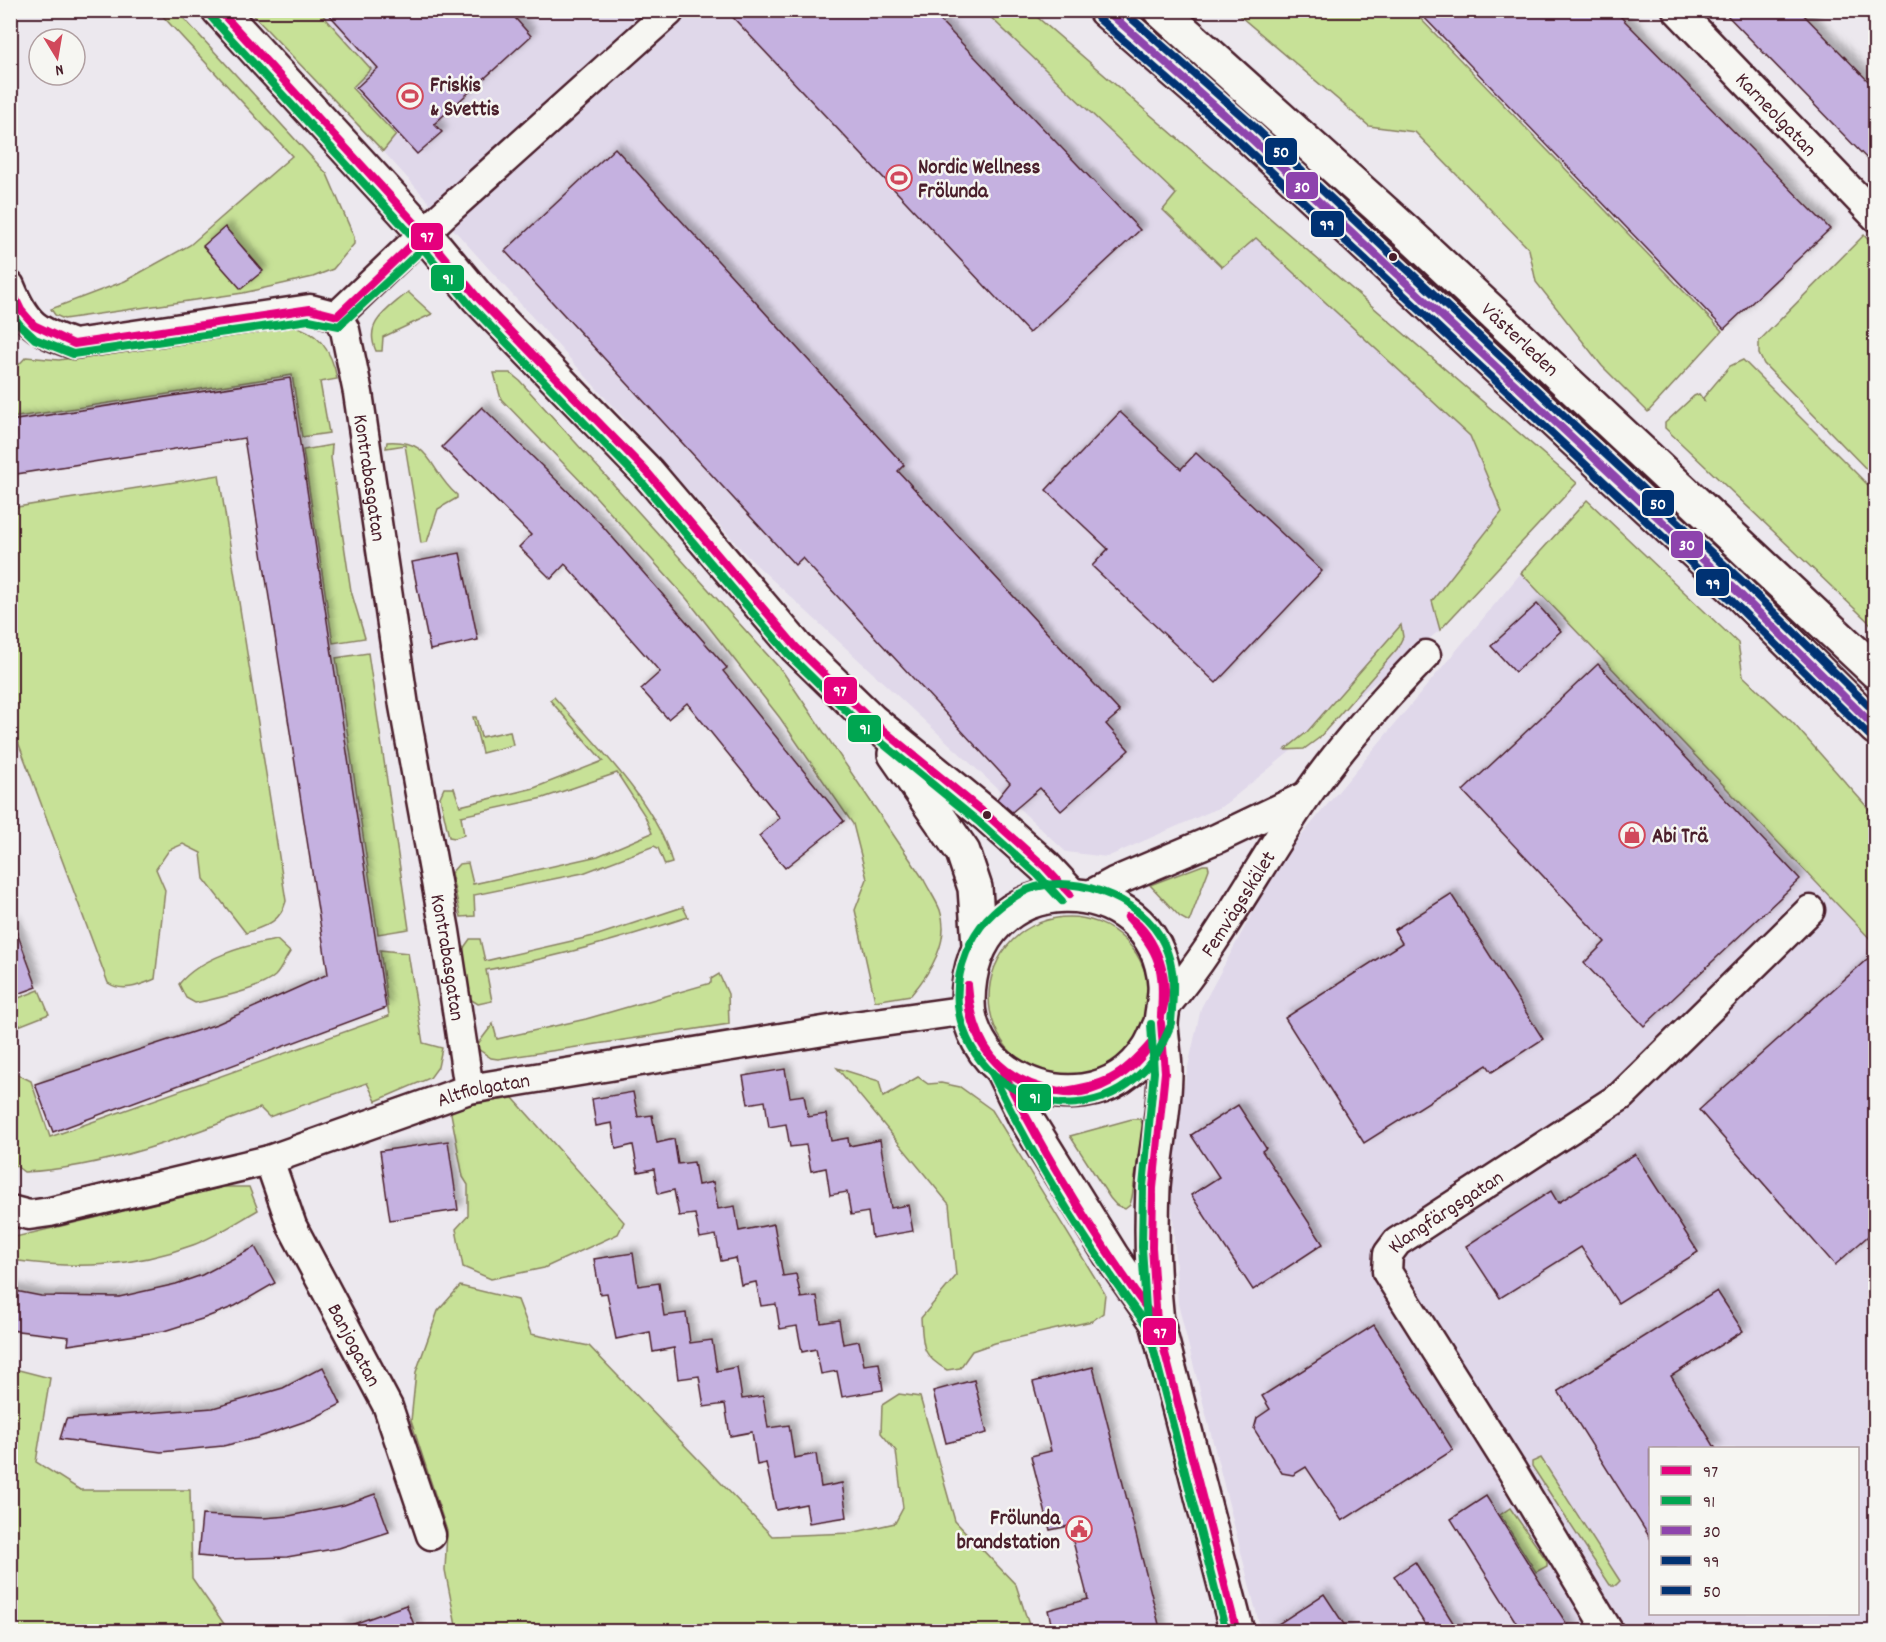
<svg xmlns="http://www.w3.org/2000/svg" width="1886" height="1642" viewBox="0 0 1886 1642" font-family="Dekko,sans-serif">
<defs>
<filter id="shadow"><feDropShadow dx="5.5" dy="-5.5" stdDeviation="3" flood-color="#0004"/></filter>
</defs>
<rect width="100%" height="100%" fill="#ece8ee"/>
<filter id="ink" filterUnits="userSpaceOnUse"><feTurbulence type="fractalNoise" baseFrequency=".0167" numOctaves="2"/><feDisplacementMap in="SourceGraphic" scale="12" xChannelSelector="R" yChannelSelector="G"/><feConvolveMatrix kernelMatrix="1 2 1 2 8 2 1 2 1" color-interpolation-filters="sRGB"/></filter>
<g filter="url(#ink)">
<!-- built -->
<g fill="#e0d8ea" fill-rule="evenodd">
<polygon points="249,11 1030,11 1577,483 1440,630 1223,806 1107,857 1066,852 751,560 383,151"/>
<path d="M1521 573 1875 944V1631H1261L1178 1304 1169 1153 1201 1008 1281 860ZM1650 1448H1858V1614H1650Z"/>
</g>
<!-- green -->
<g fill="#c7e197" stroke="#888061" stroke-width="1.5">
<polygon points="158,11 177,11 327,174 354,237 354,244 333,269 313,277 243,293 64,319 55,315 51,309 125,281 190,245 292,156"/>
<polygon points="249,11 319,11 371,69 352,88 396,135 383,151"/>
<polygon points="984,11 1030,11 1577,483 1440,630 1432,601 1502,512 1470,436 1256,238 1222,267 1163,210 1176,194"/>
<polygon points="1234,11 1413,11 1722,331 1648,412 1602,366 1536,282 1529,249 1415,132 1369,126"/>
<polygon points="1864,235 1876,249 1875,266 1872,272 1875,276 1876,338 1871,342 1876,356 1875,478 1764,364 1759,354 1759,341"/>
<path d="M408 292 432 314 383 337 382 351H376C363 322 388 310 408 292Z"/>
<path d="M290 325C319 331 332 351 337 379L320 382 329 433 302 437 292 375 11 418 10 374 26 357 59 360 256 328Z"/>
<polygon points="1743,360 1875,492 1875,628 1665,428 1665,423 1694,396 1699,394 1705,402 1703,398 1730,366"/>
<path d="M494 373H510L520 381 783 672 924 880C929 890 936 900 940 910 951 940 930 973 911 995L875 1001 855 910 867 879 853 824 780 718 687 599 596 497 501 399Z"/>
<path d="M387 442C434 439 428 471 457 495V498L438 509 427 542 421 543 405 445 386 448Z"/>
<polygon points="332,445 331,458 351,591 365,638 333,643 303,450"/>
<path d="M219 475 286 901C280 923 265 926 246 933L204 879 201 853 183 844 169 850 156 869 165 890 155 979C140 985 123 993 108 983L11 723V508Z"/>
<polygon points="1587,500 1738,643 1743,676 1793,723 1875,816 1875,944 1521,573"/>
<polygon points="1401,625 1403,637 1397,649 1319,738 1304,749 1285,750 1307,732"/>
<polygon points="368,653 409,929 378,934 336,658"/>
<path d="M554 697C593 742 658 804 672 863L665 865 658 848 654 846 583 873 474 895 475 916 461 917 451 873 459 864 468 863 473 884 598 856 652 833 645 816 617 773 543 798 461 816 464 835 455 838 449 837 440 797 444 788H454L460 806 534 788 603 761 550 700Z"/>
<polygon points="473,717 476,717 481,737 510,731 513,745 482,753"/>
<polygon points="1203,865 1208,865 1209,869 1189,922 1180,917 1150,885"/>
<path d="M683 907 688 917C621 939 556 958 486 970L492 1001 478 1004 470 999 463 949 470 939H480L485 961 598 935Z"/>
<circle cx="1069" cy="997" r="80"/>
<path d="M277 940 290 952C285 959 281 970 275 976 261 989 215 999 195 1003L186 998 179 984C200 958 245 945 277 940Z"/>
<path d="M380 950 408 953 423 1043 442 1048 438 1067 430 1078 376 1101 367 1083 269 1117 260 1108C185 1137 105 1168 24 1172L11 1162V1071L31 1081 50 1137 389 1016Z"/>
<polygon points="719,974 728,994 729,1024 498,1059 491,1058 478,1049 477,1045 493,1024 497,1039 586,1019 711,983 711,979"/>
<polygon points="39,990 49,1014 11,1029 11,1001"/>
<path d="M837 1068 879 1081 883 1097 918 1077 928 1084 941 1083 960 1087 992 1110 1105 1294 1103 1313 1092 1321 995 1343 972 1351 960 1368 947 1370C921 1355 923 1347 921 1318L956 1276 949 1204Z"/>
<polygon points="513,1098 624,1222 618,1234 544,1268 491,1279 463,1267 456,1229 468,1216 468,1185 463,1177 450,1108"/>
<polygon points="1132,1119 1140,1119 1143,1125 1132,1197 1130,1205 1125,1209 1116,1205 1110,1198 1070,1136"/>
<path d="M224 1187H249L258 1210C237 1222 215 1237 193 1245 131 1268 75 1269 11 1260V1238Z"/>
<polygon points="460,1286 518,1300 531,1334 589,1346 772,1536 851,1533 895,1523 903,1508 896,1451 881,1433 882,1405 899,1394 920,1397 955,1521 1016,1585 1031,1631 457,1631 445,1570 447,1531 411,1421 416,1372 438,1311"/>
<polygon points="11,1368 50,1378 36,1462 80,1490 190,1490 192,1578 229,1631 11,1631"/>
<polygon points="1541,1458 1620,1581 1616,1585 1610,1585 1532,1466 1532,1462"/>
<polygon points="1510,1508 1547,1561 1547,1566 1536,1572 1500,1515"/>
</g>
<!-- building -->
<g fill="#c5b1e0" stroke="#4a1f2b" stroke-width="1.5" filter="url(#shadow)">
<polygon points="325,10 508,10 531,36 434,124 442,132 417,154 356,88 378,68"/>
<polygon points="726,10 930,10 1140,230 1029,333"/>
<polygon points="1417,10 1614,10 1830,229 1724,329"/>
<polygon points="1722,10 1799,10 1875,88 1875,167"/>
<polygon points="615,148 904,465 898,471 1120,712 1106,724 1129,750 1061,811 1040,788 1012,812 997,799 1010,783 802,558 795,565 505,251"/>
<polygon points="225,227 263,271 241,289 203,246"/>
<polygon points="290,378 386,1008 53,1132 35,1084 217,1024 328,974 244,438 10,475 10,421"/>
<polygon points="482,407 599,522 727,668 723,671 844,821 785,868 759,836 780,818 687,703 668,719 641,689 660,672 565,564 551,579 519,547 531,535 442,447"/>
<polygon points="1120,412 1181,469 1196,453 1322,571 1216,683 1092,566 1108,549 1046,490"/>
<polygon points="460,553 478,640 430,650 412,562"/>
<polygon points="1537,604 1561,631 1515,672 1491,646"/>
<polygon points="1598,664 1800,879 1644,1026 1584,963 1605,942 1463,791"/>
<polygon points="1451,894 1543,1039 1492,1072 1487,1065 1364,1143 1285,1018 1402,943 1394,930"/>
<polygon points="13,922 37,987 10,997 10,923"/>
<polygon points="1875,952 1875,1230 1835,1265 1699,1110"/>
<polygon points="785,1069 790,1097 804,1095 808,1117 826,1114 831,1141 848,1138 849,1146 880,1140 891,1208 908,1205 913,1231 872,1238 868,1212 851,1215 847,1192 830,1195 826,1168 811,1171 806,1145 790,1147 786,1124 769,1127 765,1101 748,1104 743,1076"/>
<polygon points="633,1092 638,1117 652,1115 657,1143 674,1139 678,1164 694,1162 698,1185 713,1182 718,1209 735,1206 739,1231 774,1224 783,1276 796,1274 801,1298 817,1296 821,1323 839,1320 843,1344 859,1341 864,1365 879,1363 883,1390 842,1397 837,1371 821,1374 816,1349 802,1352 797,1326 780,1329 776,1304 761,1306 756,1282 741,1285 736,1258 721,1261 716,1235 700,1238 695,1214 679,1216 674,1190 658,1194 654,1169 638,1172 633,1145 616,1149 612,1123 596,1126 592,1099"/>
<polygon points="1238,1105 1266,1148 1262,1151 1323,1244 1253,1290 1191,1195 1219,1177 1191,1135"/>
<polygon points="448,1141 458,1210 390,1220 380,1151"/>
<polygon points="1635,1154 1698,1252 1618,1303 1581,1247 1500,1298 1466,1246 1551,1191 1558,1203"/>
<polygon points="255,1247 275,1283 235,1306 202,1319 164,1331 68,1345 69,1337 10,1330 10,1290 41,1296 119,1297 176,1284 202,1275"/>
<polygon points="633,1253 638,1286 659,1283 664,1316 686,1313 690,1343 712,1340 717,1371 737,1367 742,1399 763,1396 768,1428 789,1425 794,1458 816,1454 821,1487 842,1483 847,1517 809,1523 806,1504 776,1510 766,1463 757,1465 752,1432 730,1436 725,1404 704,1407 699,1376 678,1379 674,1348 653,1352 650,1332 616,1339 607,1293 600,1294 594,1259"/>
<polygon points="1717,1291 1743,1331 1671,1376 1716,1449 1650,1449 1650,1538 1558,1391"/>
<polygon points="1374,1325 1453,1450 1342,1521 1306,1467 1293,1475 1282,1473 1254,1429 1257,1418 1270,1409 1262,1396"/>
<polygon points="323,1367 341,1404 312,1419 257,1438 223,1446 161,1452 60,1439 66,1419 213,1408 283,1388"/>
<polygon points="1093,1367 1161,1632 1053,1632 1048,1610 1088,1599 1069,1526 1050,1530 1031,1456 1051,1451 1033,1382"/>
<polygon points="974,1380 987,1433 946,1443 933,1391"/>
<polygon points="375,1494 389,1532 339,1548 287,1557 229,1559 198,1556 202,1515 263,1518 289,1516 344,1505"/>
<polygon points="1486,1496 1550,1598 1572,1632 1522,1632 1451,1519"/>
<polygon points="1415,1562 1459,1632 1430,1632 1394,1576"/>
<polygon points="1324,1594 1349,1632 1266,1632"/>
<polygon points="406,1605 417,1632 341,1632 340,1629"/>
</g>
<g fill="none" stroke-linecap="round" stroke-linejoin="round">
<!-- street casing -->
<g stroke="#4a1f2b" stroke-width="33">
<g id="street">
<path id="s1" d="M1677 10 1876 217"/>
<path d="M10 286C26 325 36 331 74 344L310 309 337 316"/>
<path id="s2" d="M337 316 345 330 358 393 404 706 445 931 469 1089"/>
<polyline points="337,316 443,215 669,12"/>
<polyline points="1088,896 1114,882 1218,838 1306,796"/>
<path id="s3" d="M1164 1008C1218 944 1257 868 1305 798 1340 747 1382 700 1426 655"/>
<path id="s4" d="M269 1160 292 1226 388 1407 431 1535"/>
<path id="s5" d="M10 1210 29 1215 50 1212 269 1160 469 1089 854 1026 968 1010"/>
<path id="s6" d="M1609 1632 1511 1469 1387 1272 1388 1254 1397 1242 1621 1096 1810 910"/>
</g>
</g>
<!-- secondary casing -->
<g stroke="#4a1f2b" stroke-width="38">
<g id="secondary">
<polyline points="219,10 424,233 478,298 648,473 796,647 872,721 987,815 1044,866 1070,894"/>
<polyline points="895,754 963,852 975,888 979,945"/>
<path d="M1161 1023C1157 1031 1154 1040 1149 1048 1116 1099 1054 1103 1007 1072 984 1058 968 1028 968 1002 969 858 1158 867 1165 985 1166 999 1161 1012 1161 1026 1162 1041 1165 1057 1165 1072 1165 1110 1156 1149 1153 1187 1151 1233 1152 1277 1157 1322L1237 1632"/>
<polyline points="1001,1068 1025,1117 1112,1257 1157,1322"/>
</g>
</g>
<!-- highway casing -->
<g stroke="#4a1f2b" stroke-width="38">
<g id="highway">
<polyline points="1105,10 1242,130 1739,593 1876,728"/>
<path id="s7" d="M1160 10 1412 237 1876 672"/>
</g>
</g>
<!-- street -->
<use href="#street" stroke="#f6f6f2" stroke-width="28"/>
<!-- secondary -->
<use href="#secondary" stroke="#f6f6f2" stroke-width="33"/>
<!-- highway -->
<use href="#highway" stroke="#f6f6f2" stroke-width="33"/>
<!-- bus-1 casing -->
<g stroke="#f6f6f2" stroke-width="12">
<g id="bus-1">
<polyline points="219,10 424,233 478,298 648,473 796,647 872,721 987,815 1044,866 1070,894"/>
<polyline points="10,287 21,310 34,325 74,344 310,309 337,316 424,233"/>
<path d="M1128 917C1157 934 1173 985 1161 1016"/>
<path d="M1128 917C1161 954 1164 967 1161 1016"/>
<path d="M968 985C973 1046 997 1079 1058 1092"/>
<path d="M968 985C964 1039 1003 1087 1058 1092"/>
<polyline points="1161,1023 1165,1072 1153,1188 1152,1247 1157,1322 1237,1632"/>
<path d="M1001 1068C1045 1157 1099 1244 1158 1324"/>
<path d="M1058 1092C1107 1084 1119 1080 1152 1042"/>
<path d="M1058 1092C1094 1099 1134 1072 1152 1042"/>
</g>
</g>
<!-- bus-2 casing -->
<g stroke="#f6f6f2" stroke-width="12">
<g id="bus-2">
<polyline points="211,17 416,240 470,305 640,480 789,655 865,729 980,823 1037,874 1062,901"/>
<polyline points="10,312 20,325 35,339 73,354 309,320 339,326 431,241"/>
<polyline points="1151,1024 1154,1072 1143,1187 1142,1247 1147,1324 1226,1632"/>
<path d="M1170 1027C1163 1043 1156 1058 1144 1070 1062 1155 922 1064 966 953 977 926 993 909 1019 894 1064 868 1143 896 1164 944 1177 974 1173 993 1171 1023"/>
<path d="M992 1073C1035 1162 1090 1250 1150 1330"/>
</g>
</g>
<!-- bus-3 casing -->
<g stroke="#f6f6f2" stroke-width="12">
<polyline id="bus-3" points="1106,10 1242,130 1739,593 1876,728"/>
</g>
<!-- bus-4 casing -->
<g stroke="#f6f6f2" stroke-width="12">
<polyline id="bus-4" points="1098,18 1235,138 1732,601 1869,735"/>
</g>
<!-- bus-5 casing -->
<g stroke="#f6f6f2" stroke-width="12">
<polyline id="bus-5" points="1122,10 1249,122 1746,585 1876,713"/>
</g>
<!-- bus-1 -->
<use href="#bus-1" stroke="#e5007d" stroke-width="8"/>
<!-- bus-2 -->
<use href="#bus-2" stroke="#00a651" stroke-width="8"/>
<!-- bus-3 -->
<use href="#bus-3" stroke="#8e44ad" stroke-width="8"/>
<!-- bus-4 -->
<use href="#bus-4" stroke="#003273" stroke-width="8"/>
<!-- bus-5 -->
<use href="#bus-5" stroke="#003273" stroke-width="8"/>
</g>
</g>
<!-- icons -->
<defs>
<g id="stadium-ring" transform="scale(1.35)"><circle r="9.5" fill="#f6f6f2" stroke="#d1495b" stroke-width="1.5"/><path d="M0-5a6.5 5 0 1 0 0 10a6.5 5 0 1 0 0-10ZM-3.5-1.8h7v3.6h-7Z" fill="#d1495b"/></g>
<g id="shop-ring" transform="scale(1.35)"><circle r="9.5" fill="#f6f6f2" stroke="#d1495b" stroke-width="1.5"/><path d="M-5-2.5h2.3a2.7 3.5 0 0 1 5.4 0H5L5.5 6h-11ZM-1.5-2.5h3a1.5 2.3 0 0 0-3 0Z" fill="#d1495b"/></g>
<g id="civic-ring" transform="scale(1.35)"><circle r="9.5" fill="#f6f6f2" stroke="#d1495b" stroke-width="1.5"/><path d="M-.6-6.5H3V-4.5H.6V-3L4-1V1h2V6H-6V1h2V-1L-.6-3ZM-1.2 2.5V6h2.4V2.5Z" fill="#d1495b"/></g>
</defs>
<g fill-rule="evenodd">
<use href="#stadium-ring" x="410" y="96"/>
<use href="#stadium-ring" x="899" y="178"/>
<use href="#shop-ring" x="1632" y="835"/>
<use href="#civic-ring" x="1079" y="1529"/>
</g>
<!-- markers -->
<g fill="#4a1f2b" stroke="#f6f6f2" stroke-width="2">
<circle cx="1393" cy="257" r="5"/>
<circle cx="987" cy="815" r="5"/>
</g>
<g text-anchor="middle" stroke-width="5" stroke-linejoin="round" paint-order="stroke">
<!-- poi labels -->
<g font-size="21" font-weight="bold" fill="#4a1f2b" stroke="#f6f6f2" text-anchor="start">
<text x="430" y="91">Friskis<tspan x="430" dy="24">&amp; Svettis</tspan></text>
<text x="918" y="173">Nordic Wellness<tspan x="918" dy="24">Frölunda</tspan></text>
<text x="1652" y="842">Abi Trä</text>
<text x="1060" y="1524" text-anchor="end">Frölunda<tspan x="1060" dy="24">brandstation</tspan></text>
</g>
<!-- street labels -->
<g font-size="21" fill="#4a1f2b" stroke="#f6f6f2">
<text dy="7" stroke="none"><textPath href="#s1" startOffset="144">Karneolgatan</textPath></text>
<text dy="7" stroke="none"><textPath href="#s7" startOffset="488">Västerleden</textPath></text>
<text dy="7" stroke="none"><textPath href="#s2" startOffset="166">Kontrabasgatan</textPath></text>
<text dy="7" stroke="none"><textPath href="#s3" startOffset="128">Femvägsskälet</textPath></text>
<text dy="7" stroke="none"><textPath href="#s2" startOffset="652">Kontrabasgatan</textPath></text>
<text dy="7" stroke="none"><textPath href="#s5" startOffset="492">Altfiolgatan</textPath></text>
<text dy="7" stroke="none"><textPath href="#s6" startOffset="513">Klangfärgsgatan</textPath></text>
<text dy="7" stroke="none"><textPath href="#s4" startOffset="204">Banjogatan</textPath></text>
</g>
</g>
<g stroke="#f6f6f2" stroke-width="2">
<rect x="1264" y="137" width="34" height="29" rx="6" fill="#003273"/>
<rect x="1285" y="171" width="34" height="29" rx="6" fill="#8e44ad"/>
<rect x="1310" y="210" width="35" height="28" rx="6" fill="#003273"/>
<rect x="410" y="222" width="34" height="29" rx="6" fill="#e5007d"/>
<rect x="430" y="264" width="35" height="28" rx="6" fill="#00a651"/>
<rect x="1641" y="489" width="34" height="28" rx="6" fill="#003273"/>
<rect x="1670" y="530" width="34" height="29" rx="6" fill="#8e44ad"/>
<rect x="1695" y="568" width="35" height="29" rx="6" fill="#003273"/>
<rect x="823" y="676" width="35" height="29" rx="6" fill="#e5007d"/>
<rect x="847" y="714" width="35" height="29" rx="6" fill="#00a651"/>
<rect x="1017" y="1083" width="35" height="29" rx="6" fill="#00a651"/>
<rect x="1142" y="1317" width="35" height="29" rx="6" fill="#e5007d"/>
</g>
<g font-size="16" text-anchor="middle" font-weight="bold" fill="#fff">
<text x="1281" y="157">50</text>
<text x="1302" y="192">30</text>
<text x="1327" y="230">99</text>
<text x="427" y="242">97</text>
<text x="448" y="284">91</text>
<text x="1658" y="509">50</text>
<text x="1687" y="550">30</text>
<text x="1713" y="589">99</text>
<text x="840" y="696">97</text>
<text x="865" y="734">91</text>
<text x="1035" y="1103">91</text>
<text x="1160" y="1338">97</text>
</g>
<!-- margin -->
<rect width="1886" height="1642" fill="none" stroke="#f6f6f2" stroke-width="36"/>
<rect x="18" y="18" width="1850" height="1606" fill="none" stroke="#4a1f2b" stroke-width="2" filter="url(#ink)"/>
<!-- legend -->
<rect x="1649" y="1447" width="210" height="168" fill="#f6f6f2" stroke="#b1a0a2" stroke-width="1.5"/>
<rect x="1661" y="1466" width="30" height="9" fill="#e5007d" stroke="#b1a0a2" stroke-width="1.5"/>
<text x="1703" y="1477" font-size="18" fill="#4a1f2b">97</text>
<rect x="1661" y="1496" width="30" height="9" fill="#00a651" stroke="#b1a0a2" stroke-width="1.5"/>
<text x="1703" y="1507" font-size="18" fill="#4a1f2b">91</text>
<rect x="1661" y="1526" width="30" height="9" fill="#8e44ad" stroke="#b1a0a2" stroke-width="1.5"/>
<text x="1703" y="1537" font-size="18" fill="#4a1f2b">30</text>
<rect x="1661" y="1556" width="30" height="9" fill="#003273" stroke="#b1a0a2" stroke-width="1.5"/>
<text x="1703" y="1567" font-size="18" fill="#4a1f2b">99</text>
<rect x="1661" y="1586" width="30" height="9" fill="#003273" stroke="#b1a0a2" stroke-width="1.5"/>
<text x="1703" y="1597" font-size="18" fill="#4a1f2b">50</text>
<!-- north arrow -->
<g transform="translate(57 57) rotate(169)"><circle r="28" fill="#f6f6f2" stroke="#b1a0a2" stroke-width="1.5"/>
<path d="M0-4.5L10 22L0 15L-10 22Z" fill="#d1495b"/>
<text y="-9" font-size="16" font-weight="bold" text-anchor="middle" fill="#4a1f2b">N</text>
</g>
</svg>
